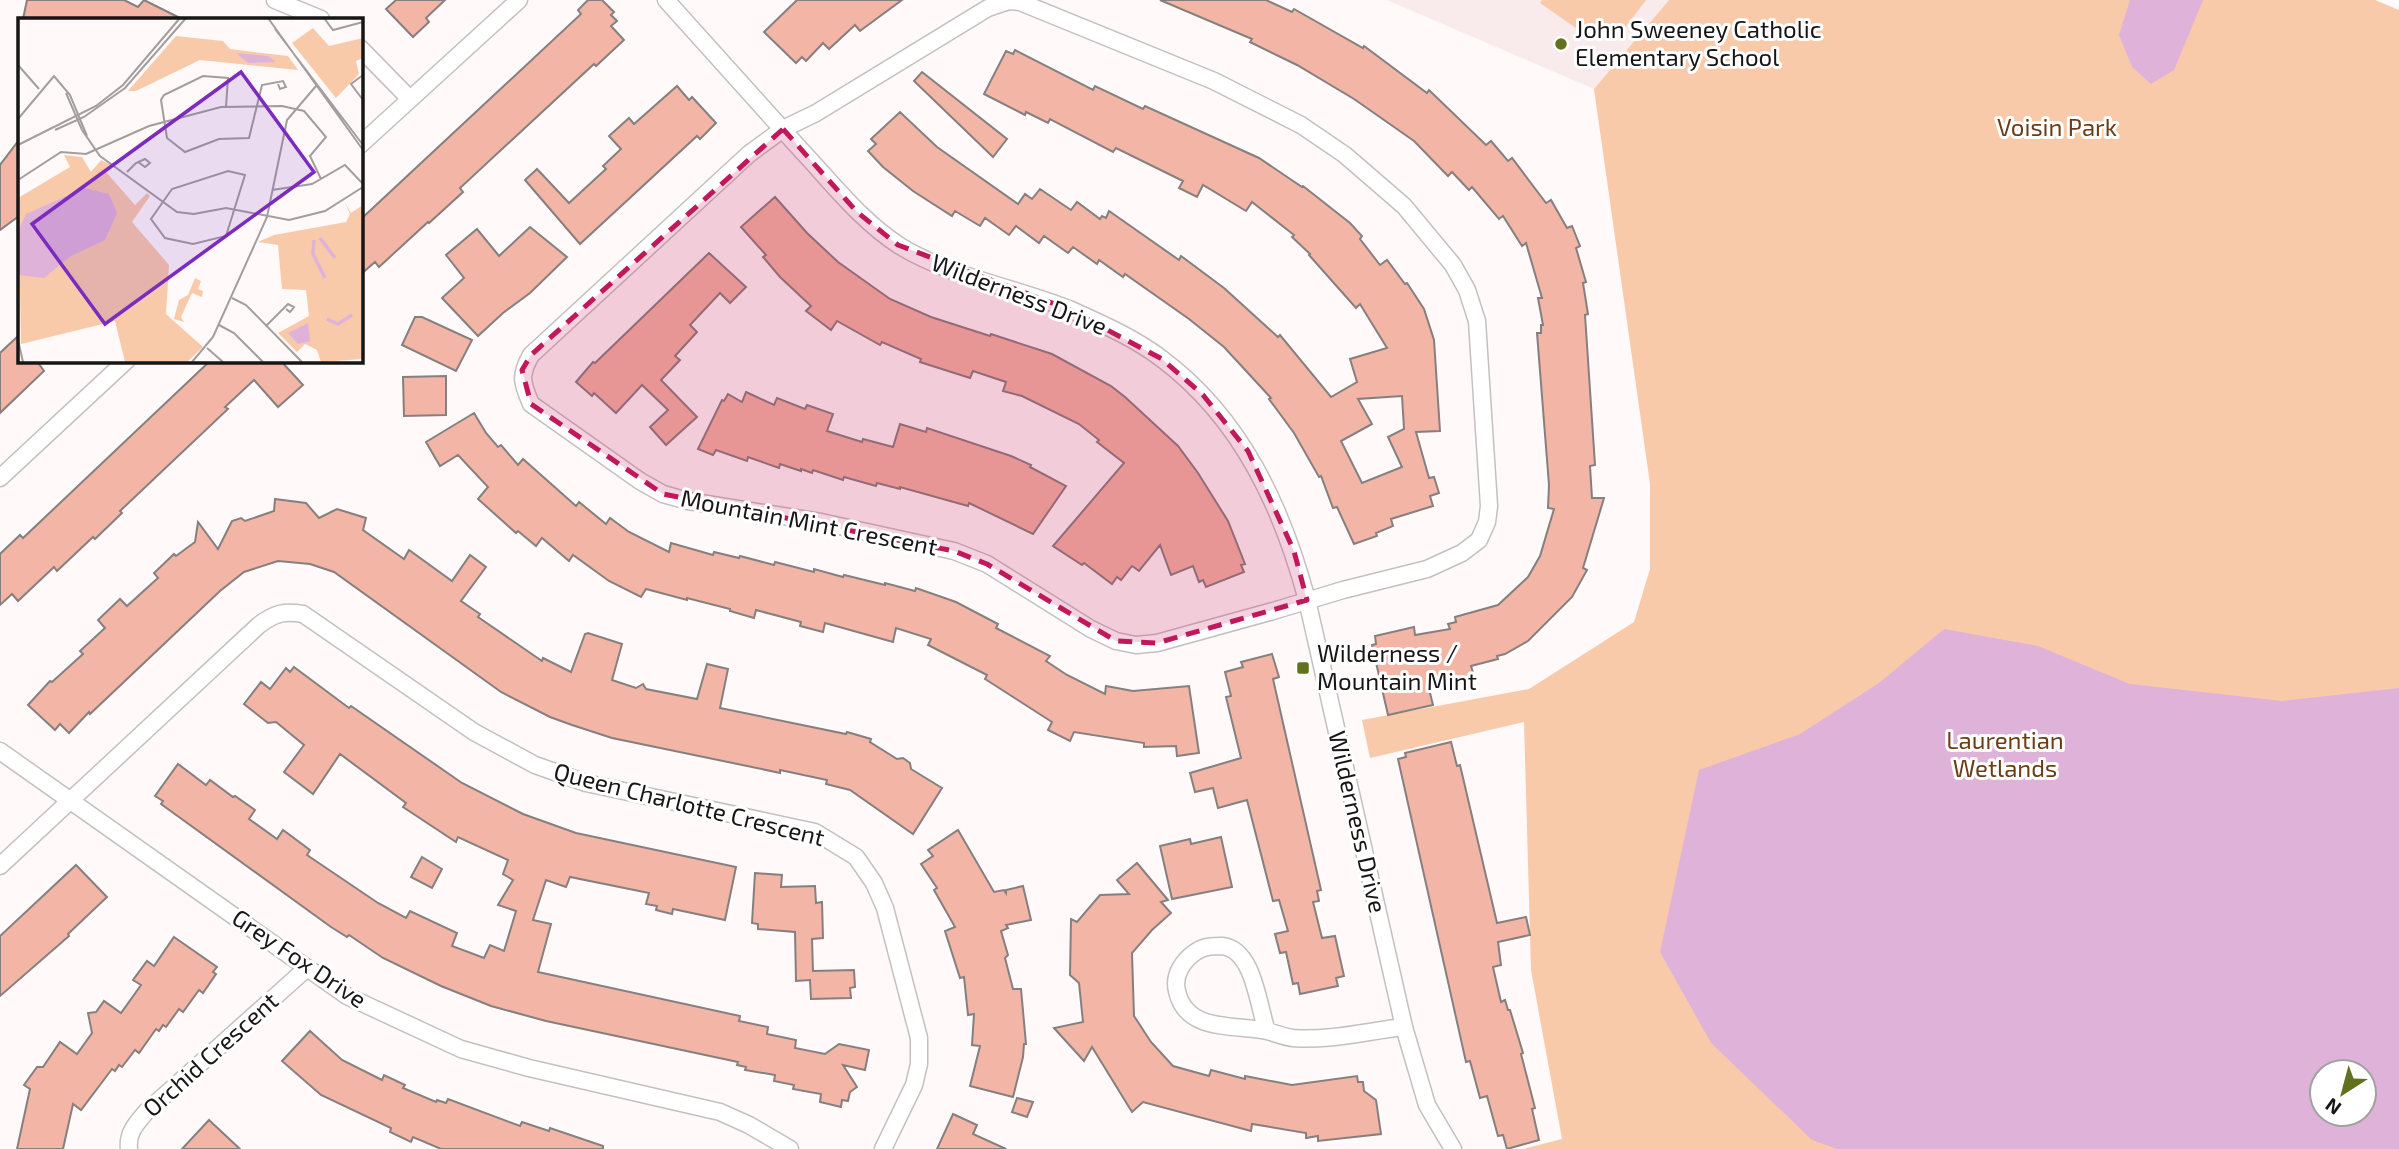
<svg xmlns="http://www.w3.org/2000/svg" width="2399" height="1149" viewBox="0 0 2399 1149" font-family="'Exo 2',sans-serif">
<rect width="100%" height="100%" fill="#fff9f9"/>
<!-- built -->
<polygon fill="#f9ebec" points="1387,0 1669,0 1594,89"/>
<!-- green -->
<g fill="#f9caaa" fill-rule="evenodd">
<polygon points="1542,0 1646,0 1619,36 1590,38 1540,3"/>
<path d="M1669 0H2375L2399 10V1149H1523L1562 1139 1531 970 1524 722 1370 758 1362 720 1529 689 1634 622 1650 569V484L1594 89ZM2322 1072H2364V1114H2322Z"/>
</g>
<!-- water -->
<g fill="#dfb2da" fill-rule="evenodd">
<polygon points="2130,0 2203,0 2174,70 2151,84 2132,67 2119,35"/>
<path d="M1944 629 2038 646 2130 684 2282 701 2399 688V1149H1837L1812 1140 1711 1043 1660 952 1699 770 1800 734 1879 683ZM2322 1072H2364V1114H2322Z"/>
</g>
<!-- building -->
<g fill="#f2b5a6" stroke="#85807f" stroke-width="2" fill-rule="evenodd">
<polygon points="27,0 124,0 138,7 144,0 182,19 23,19"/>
<polygon points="396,0 445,0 426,18 429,22 413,37 386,9"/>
<polygon points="588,0 602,0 614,12 611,15 617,21 611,26 624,40 596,66 594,64 460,188 463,192 429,223 428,222 379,267 375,262 360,275 360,220 581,14 578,10"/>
<polygon points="797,0 902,0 860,31 855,25 829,49 823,43 806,61 802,57 796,63 764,32"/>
<polygon points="1160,0 1266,0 1292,12 1294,9 1363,48 1364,46 1427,93 1429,90 1486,145 1491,141 1508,161 1512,158 1546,203 1551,200 1567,228 1572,226 1580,246 1576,248 1586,282 1583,283 1588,314 1585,315 1595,465 1590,466 1592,498 1604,498 1583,568 1587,570 1572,597 1528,641 1505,654 1497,656 1498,659 1471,666 1475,679 1429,689 1433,705 1388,715 1372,645 1376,644 1375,636 1414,627 1415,635 1450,629 1448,624 1456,622 1455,617 1498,605 1528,577 1540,556 1554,509 1548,508 1549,485 1537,333 1541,333 1541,325 1543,325 1538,298 1542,298 1526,243 1522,246 1503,216 1499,219 1472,187 1469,190 1452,172 1448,176 1414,141 1354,99 1297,65 1250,42 1252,39"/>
<path d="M1015 50 1093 90 1095 86 1143 109 1145 106 1259 158 1302 187 1303 186 1350 223 1362 236 1360 239 1380 265 1387 260 1405 284 1407 283 1424 309 1434 340 1440 431 1416 432 1429 478 1434 477 1439 493 1430 496 1433 506 1391 519 1393 526 1376 533 1377 536 1354 544 1337 507 1333 508 1321 476 1319 477 1294 433 1269 399 1271 398 1224 347 1189 319 1125 274 1123 277 1099 260 1097 264 1073 247 1068 253 1044 236 1039 243 1016 226 1009 235 985 218 980 226 955 211 952 216 913 191 883 167 868 151 876 144 871 139 900 112 937 147 1018 204 1025 194 1032 199 1040 189 1071 210 1077 202 1100 219 1102 216 1106 218 1109 211 1179 260 1181 256 1224 288 1278 337 1280 335 1331 397 1357 382 1350 359 1387 348 1360 304 1356 308 1309 255 1310 254 1292 237 1294 235 1252 202 1246 211 1203 185 1197 197 1179 188 1183 181 1116 148 1113 152 1050 119 1048 123 1026 112 1025 115 984 94 1006 51 1013 54ZM1402 396 1404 429 1388 437 1402 467 1362 483 1341 441 1372 424 1358 399Z"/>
<polygon points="922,72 1007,139 993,157 914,81"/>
<polygon points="677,86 689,100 692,97 716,123 700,139 697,136 580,244 525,180 537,169 569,203 606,169 603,166 621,149 609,136 629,118 634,124"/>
<polygon points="19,140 19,216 0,230 0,165"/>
<polygon points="775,197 807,233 838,262 890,299 931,317 990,336 991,334 1052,354 1111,386 1125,397 1178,446 1198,473 1228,521 1245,564 1241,565 1244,572 1206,587 1203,580 1199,582 1193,566 1171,575 1160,545 1139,571 1132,566 1121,580 1117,577 1112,584 1084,563 1082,565 1053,546 1124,463 1097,442 1099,440 1079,424 1022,396 1003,391 1006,382 973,371 970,378 920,362 921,359 882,342 880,345 837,321 831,330 806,311 811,306 780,277 763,257 766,255 741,227"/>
<polygon points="530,227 567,257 530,293 503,313 478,336 442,298 464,278 446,255 477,229 499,256"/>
<polygon points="709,253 746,287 730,303 720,293 690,325 697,332 675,356 680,360 661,380 697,417 666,445 650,427 668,410 642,385 616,413 594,393 592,396 576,382 593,362 595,363"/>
<polygon points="415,317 422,317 472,340 456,371 402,345"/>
<polygon points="19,335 19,360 36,360 44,371 0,413 0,353"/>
<polygon points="211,360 280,360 303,385 278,407 254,380 225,407 228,409 120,511 122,513 95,539 93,537 57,571 54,567 18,601 12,594 0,605 0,554 20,535 23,538"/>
<polygon points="446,376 446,415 404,416 403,377"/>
<polygon points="746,392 774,405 777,398 805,409 807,405 833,414 827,431 862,442 863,439 893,447 900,424 926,432 927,428 1011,456 1031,465 1030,467 1066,486 1033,534 969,503 968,506 900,487 900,489 877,483 876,486 844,477 843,480 813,470 812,473 801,469 801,471 780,464 779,468 748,457 747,461 716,450 713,455 698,449 722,400 724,401 728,394 742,402"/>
<polygon points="474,413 486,433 498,447 501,445 518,465 523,459 576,506 579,502 606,524 610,518 629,532 669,552 671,543 713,555 714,552 739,558 740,556 774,565 775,562 814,572 814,569 843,577 844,575 885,585 885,583 915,591 916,588 956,602 998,624 996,628 1050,656 1046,661 1067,675 1105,694 1106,686 1133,691 1189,686 1199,753 1177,756 1176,746 1144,747 1144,743 1074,732 1070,741 1048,730 1052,722 985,679 987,675 928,645 931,639 896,628 893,642 825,623 823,632 800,626 801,622 756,610 754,618 730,611 730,609 687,598 687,600 646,589 641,597 609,581 573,555 569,561 542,538 536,546 518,531 516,533 478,499 488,487 458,455 440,466 426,442"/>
<polygon points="275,499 306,503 319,518 337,509 366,518 363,530 404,559 409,550 452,581 470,555 486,567 461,601 480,614 478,617 542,661 543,658 571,672 585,634 588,633 622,644 612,680 636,688 643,684 646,689 697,699 707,664 728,669 720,708 846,734 847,732 871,739 870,742 897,759 903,758 910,763 911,769 942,788 913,834 850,790 826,784 827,780 780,770 780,773 752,767 612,738 572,725 550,717 501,692 334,572 310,564 278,561 244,572 220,591 90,714 89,712 69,733 60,724 55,730 28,705 50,681 52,682 83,654 80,651 105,628 98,620 120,599 127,606 158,578 154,573 174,554 176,556 195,542 198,522 218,549 232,521 241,518 245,521 274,511"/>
<polygon points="1272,654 1279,677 1273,679 1321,890 1317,891 1319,901 1313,902 1322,938 1335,936 1344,976 1336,978 1338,986 1300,994 1298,983 1293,984 1286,952 1280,953 1275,934 1288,931 1279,900 1273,901 1247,800 1218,808 1213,788 1195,792 1190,773 1241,758 1226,697 1231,696 1225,672 1243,667 1241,662"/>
<polygon points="294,667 349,708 351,706 462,783 523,814 576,833 736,867 725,920 673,909 672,914 656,910 657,906 646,904 649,893 570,877 566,887 546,880 533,920 551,924 538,972 740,1016 739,1021 768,1027 767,1034 796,1040 795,1048 825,1054 839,1044 869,1050 865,1070 843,1065 857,1087 850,1092 848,1101 842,1100 841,1107 820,1102 821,1094 793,1089 794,1085 774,1081 775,1075 745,1070 746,1067 737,1065 738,1062 546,1021 491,1006 441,986 383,958 349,935 347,937 331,927 161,804 163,801 155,796 178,764 206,785 210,780 233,797 235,796 255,810 249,819 277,839 283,830 310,850 307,855 378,903 406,918 410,911 457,933 452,946 484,958 490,945 504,951 516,911 498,905 513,880 503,874 508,860 458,837 456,842 403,807 406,803 340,754 313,794 284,772 304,745 276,722 268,723 244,704 261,682 270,689 286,668 290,672"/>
<polygon points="1451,742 1457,766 1460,765 1497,923 1526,917 1530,935 1498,942 1501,965 1493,967 1501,1002 1505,1000 1508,1010 1510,1010 1523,1053 1521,1054 1535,1108 1532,1109 1539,1140 1507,1149 1503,1135 1498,1136 1487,1096 1480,1098 1470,1061 1466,1062 1398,759 1406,757 1405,753"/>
<polygon points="958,830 994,892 1004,890 1006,893 1006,890 1023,886 1031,920 1006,925 1008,928 1001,931 1008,955 1005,958 1013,989 1021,989 1026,1044 1024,1044 1023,1057 1013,1097 970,1086 980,1046 972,1045 974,1014 968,1015 964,977 960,978 945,931 955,927 934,890 937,888 921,864 933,856 928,850"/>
<polygon points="1221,837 1232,887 1172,899 1160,846 1190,839 1191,844"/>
<polygon points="422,857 442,869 432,888 411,877"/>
<polygon points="1137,863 1168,900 1161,902 1171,913 1152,930 1132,953 1134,1016 1151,1042 1173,1066 1209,1076 1211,1070 1245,1079 1245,1076 1292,1085 1357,1076 1358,1082 1363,1082 1364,1091 1376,1100 1381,1134 1318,1141 1318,1136 1306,1138 1306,1133 1252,1124 1251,1131 1143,1102 1132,1112 1092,1047 1084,1061 1054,1028 1083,1022 1079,983 1070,975 1071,919 1077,922 1100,895 1129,894 1117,880"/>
<polygon points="76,865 107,897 68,934 69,936 0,996 0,936"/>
<polygon points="755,873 782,875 781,887 815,886 816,903 822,902 823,938 812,939 813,971 854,970 855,987 850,988 851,998 811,999 810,980 796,981 795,932 758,929 758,924 752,923"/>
<polygon points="174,937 217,967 213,972 216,974 203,993 199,990 183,1012 179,1009 166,1027 163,1025 159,1031 156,1029 139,1053 135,1050 122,1067 119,1065 115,1071 112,1069 81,1110 73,1104 63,1149 17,1149 30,1089 24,1085 37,1067 43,1067 60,1042 77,1054 92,1033 88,1013 96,1012 104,1001 121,1013 141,985 133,980 147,961 154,966"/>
<polygon points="310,1031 342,1060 382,1080 384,1075 405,1085 403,1088 436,1102 437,1100 446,1103 448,1099 520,1126 522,1122 549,1131 550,1128 603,1146 603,1149 441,1149 413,1137 411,1142 390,1132 391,1128 321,1095 282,1061"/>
<polygon points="1017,1098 1033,1102 1027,1117 1012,1112"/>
<polygon points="953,1114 977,1125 973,1134 1006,1149 937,1149"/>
<polygon points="209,1120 240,1149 182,1149"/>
</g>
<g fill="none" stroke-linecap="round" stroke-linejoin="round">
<!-- street casing -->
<g stroke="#c5c0c0" stroke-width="19">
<g id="street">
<polyline points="275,0 321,19"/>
<path d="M666 0C711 50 756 100 801 150 832 183 861 221 900 246 951 277 1013 287 1069 309 1100 323 1135 338 1162 359 1241 418 1282 507 1307 600L1404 1027 1427 1105 1453 1149"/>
<path d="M1009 1 1020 2 1214 81 1301 125 1345 155 1404 206 1453 265 1467 290 1477 321 1489 506 1487 522 1479 540 1462 553 1427 569 1343 590 1273 611 1157 643 1136 645 1116 641 1091 629 987 564 954 551 821 522 688 501 663 494 640 481 531 404C522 383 519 376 531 355L749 154 783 129 816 113 988 8Z"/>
<polyline points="360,48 410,99"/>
<polyline points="360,145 519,0"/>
<polyline points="0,478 127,360"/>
<polyline points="0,751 347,996 461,1049 529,1068 720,1112 749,1125 790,1149"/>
<path d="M0 866 259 625C275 613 284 611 303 614L474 732 535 765 586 783 815 832 856 857 874 883 885 908 919 1038V1064L914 1085 883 1149"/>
<path d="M1267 1031C1258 1006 1254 949 1222 946 1213 946 1205 946 1197 951 1183 960 1173 975 1177 991 1186 1033 1235 1024 1267 1031 1275 1033 1284 1037 1293 1038 1329 1041 1368 1031 1404 1027"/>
<path d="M129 1149C127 1133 136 1124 146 1112L307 968"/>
</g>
</g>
<!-- street -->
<use href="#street" stroke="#fff" stroke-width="16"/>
</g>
<!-- marked area -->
<path fill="#c2185b" fill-opacity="0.2" stroke="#c2185b" stroke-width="5" stroke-dasharray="14 9" stroke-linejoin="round" d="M783 129 857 212 898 245 1068 309 1162 359 1203 395 1248 451 1294 551 1307 600 1157 643 1116 641 987 564 954 551 663 494 531 404 522 370 531 355Z"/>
<!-- markers -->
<g fill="#61711e" stroke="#fff" stroke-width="2.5">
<circle cx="1561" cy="44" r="7"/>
<rect x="1296" y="661" width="14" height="14" rx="3.5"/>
</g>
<g text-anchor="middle" stroke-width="6" stroke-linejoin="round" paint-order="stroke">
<!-- poi labels -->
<g font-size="24" fill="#171515" stroke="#fff" text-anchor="start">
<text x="1575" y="38">John Sweeney Catholic<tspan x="1575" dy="28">Elementary School</tspan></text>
<text x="1317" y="662">Wilderness /<tspan x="1317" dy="28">Mountain Mint</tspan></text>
</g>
<!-- park labels -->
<g font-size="24" fill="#6c3c16" stroke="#fff">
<text x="2057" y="136">Voisin Park</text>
<text x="2005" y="749">Laurentian<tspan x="2005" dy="28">Wetlands</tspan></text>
</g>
<!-- street labels -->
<g font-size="24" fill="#171515" stroke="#fff">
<text transform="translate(1019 295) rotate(21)" y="8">Wilderness Drive</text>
<text transform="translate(809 523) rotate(11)" y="8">Mountain Mint Crescent</text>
<text transform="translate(689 805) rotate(14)" y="8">Queen Charlotte Crescent</text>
<text transform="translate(1357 822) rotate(77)" y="8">Wilderness Drive</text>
<text transform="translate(299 959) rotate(34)" y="8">Grey Fox Drive</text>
<text transform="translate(211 1055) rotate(-42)" y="8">Orchid Crescent</text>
</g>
</g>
<!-- overview -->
<g transform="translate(18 18)">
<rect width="345" height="345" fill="#fff9f9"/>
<path d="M295 10 311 28 345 20V40L338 43 341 56 318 80 274 25ZM158 18 205 23 212 31 270 38 280 52 182 42 118 73H110ZM46 137 64 139 73 154 83 142 93 147 88 154 117 187 129 175 132 178 114 204 151 247 148 296 185 329 169 344H107L97 303 3 326 0 180 52 149ZM326 183 333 195 345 187V341L303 344 299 332 287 326 279 334 260 315 291 298 288 272 264 271 260 227 240 224 256 217 328 204 332 196ZM177 260 183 263 180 271 185 273 184 279 174 275 163 299 166 304 156 301 161 282 170 277Z" fill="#f9caaa"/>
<path d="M218 35 250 38 258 44 230 45ZM66 170 91 176 99 195 87 222 53 238 26 260 0 257V214L8 196ZM290 305 292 323 280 326 270 315Z" fill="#dfb2da"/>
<path fill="none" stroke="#dfb2da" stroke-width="3.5" d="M302 220 317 240M296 222 295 236 307 260M309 301 320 306 334 297"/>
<path fill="none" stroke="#a29e9e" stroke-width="2" d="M250 0 345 132M306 0 315 12 345 4M257 11 345 127M0 47 21 71M345 57 333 66 345 82M48 75 64 112 82 138 159 194 176 196 208 190 271 202 307 193 345 169M208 89 210 60 185 58 146 77 143 82 149 120 167 134 201 121 231 120 244 67 265 63 268 69 262 71 260 66M0 101 36 58 52 77 69 118M37 112 66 99 107 70 168 0M0 127 78 88 105 67 162 0M210 153 227 157 208 218 175 226 147 220 133 201 154 171ZM109 154 118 145 127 141 132 145 127 149 120 144M0 162 43 134 68 136 131 108 203 89 264 88 286 93 308 119 292 138 303 161M254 172 294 166 327 147 345 166M214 280 228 287 284 344M201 307 216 315 245 344M248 308 270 286 276 289 272 294 268 291M0 322 5 344M189 330 205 344M174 344 195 319 249 199 269 102 298 68"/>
<path fill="#7b2cbf" fill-opacity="0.15" stroke="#7b2cbf" stroke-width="3.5" d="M223 54 296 154 87 306 14 206Z"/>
<rect width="345" height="345" fill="none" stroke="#171515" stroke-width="3.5"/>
</g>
<!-- north arrow -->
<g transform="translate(2343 1093) rotate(216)"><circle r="33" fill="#ffffff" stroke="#a2a1a1" stroke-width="2"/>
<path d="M0-5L12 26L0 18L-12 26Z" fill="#61711e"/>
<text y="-10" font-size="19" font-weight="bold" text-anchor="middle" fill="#171515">N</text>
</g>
</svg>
